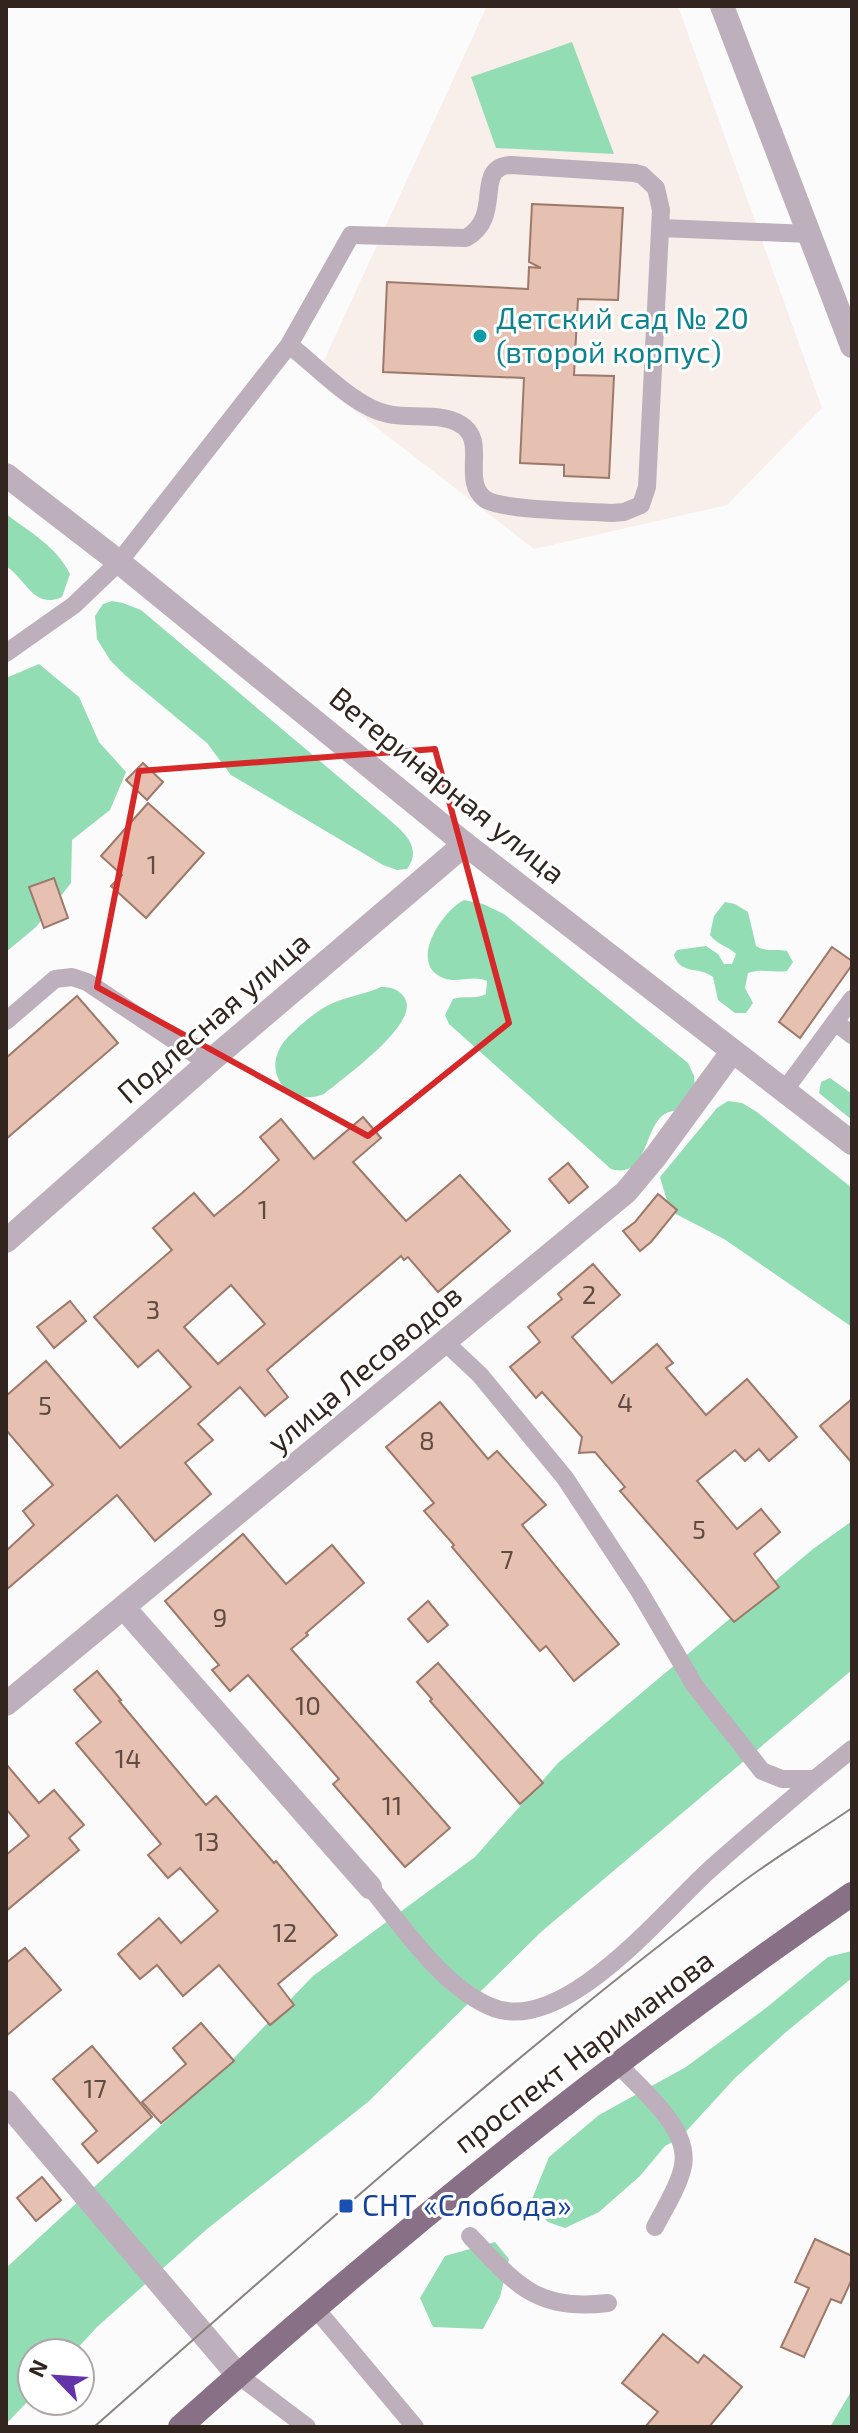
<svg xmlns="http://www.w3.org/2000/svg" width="858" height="2433" viewBox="0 0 858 2433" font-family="'Exo 2',sans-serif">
<rect width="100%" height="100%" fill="#fbfbfb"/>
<!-- built -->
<polygon fill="#f8eeea" points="487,6 678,6 822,408 727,505 534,549 315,380"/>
<!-- green -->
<g fill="#93ddb4">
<polygon points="572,42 614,154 496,148 471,77"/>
<path d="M6 514C30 532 57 547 70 574L62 597C34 610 26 579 6 566Z"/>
<path d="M112 601 123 603 141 610 385 816C401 830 424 846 407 869L397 870 383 865 231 775 207 743 125 675 110 660 97 639 95 616 103 604Z"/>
<polygon points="39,664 79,697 99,742 126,772 110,810 72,840 71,883 36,927 6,952 6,678"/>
<path d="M464 900 483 904 504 914 688 1063 694 1076 695 1087 674 1111C641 1114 653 1181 611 1169L449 1024 445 1015 453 999C465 995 475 1000 486 994L487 981C472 974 458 984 443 978 407 963 443 910 464 900Z"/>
<path d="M725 902 735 904 748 912 756 946C767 953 775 948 787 951L793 962 787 971C774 973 762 968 748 973L745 988 753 1003 746 1013H735L718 1000 713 977C699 966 680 975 674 955L677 950 706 946 718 954 724 964H732L736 954C728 946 717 945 710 935L714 916Z"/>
<path d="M381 987C391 987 398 989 404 997 423 1022 343 1078 324 1094 286 1109 258 1068 288 1037 300 1025 318 1009 333 1003 349 996 366 994 381 987Z"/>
<polygon points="830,1078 852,1094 852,1120 819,1093 821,1082"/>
<polygon points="728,1101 742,1103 757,1112 852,1188 852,1327 724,1239 670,1211 660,1177 717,1108"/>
<polygon points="852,1521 852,1670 541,1932 368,2102 207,2229 97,2327 73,2353 32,2353 32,2397 6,2424 6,2268 231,2061 313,1976 475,1857 558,1763 813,1549"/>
<polygon points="852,1951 852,1978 786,2032 735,2078 680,2138 665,2146 640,2176 599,2212 565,2228 548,2222 530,2204 549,2157 599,2115 686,2067 766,2008 828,1957"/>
<polygon points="495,2242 509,2259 500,2297 483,2329 433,2327 420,2298 445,2256"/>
<polygon points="852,2390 852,2427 830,2427"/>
</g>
<!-- building -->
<g fill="#e6c0b0" stroke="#9c796a" stroke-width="2" fill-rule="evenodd">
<polygon points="532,204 623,208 618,300 578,299 574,375 614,376 609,478 564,476 564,465 520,463 524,378 383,372 387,282 528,289 529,267 541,268 529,262"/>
<polygon points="143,763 163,782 147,800 126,780"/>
<polygon points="148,803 204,853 146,918 111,886 122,875 101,856"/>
<polygon points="54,878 68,918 44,928 29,887"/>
<polygon points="832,947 852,961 852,965 800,1038 779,1022"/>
<polygon points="77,996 118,1043 6,1139 6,1058"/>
<path d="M363 1117 381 1138 353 1162 406 1221 460 1175 510 1231 438 1292 408 1257 404 1260 401 1256 267 1370 288 1397 265 1416 240 1387 198 1424 213 1440 185 1463 211 1494 155 1541 117 1495 6 1590V1551L34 1525 23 1511 53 1485 6 1430V1396L46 1361 120 1448 191 1387 158 1350 138 1367 94 1317 172 1250 153 1228 194 1193 214 1216 242 1193 279 1160 260 1137 281 1119 314 1159ZM231 1285 265 1324 218 1364 184 1327Z"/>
<polygon points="568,1163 588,1187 569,1203 549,1179"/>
<polygon points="658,1194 677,1210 651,1242 640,1251 623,1231 635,1222"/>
<polygon points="593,1264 620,1295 572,1337 612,1383 657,1344 673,1363 666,1368 706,1415 747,1379 797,1437 769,1461 759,1449 745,1461 735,1450 697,1481 737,1529 761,1509 780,1532 754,1554 779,1587 734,1622 620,1491 625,1487 595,1452 579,1453 582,1437 542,1392 536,1398 510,1367 540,1342 528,1327 562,1299 558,1294"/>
<polygon points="70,1301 86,1321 54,1348 37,1327"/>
<polygon points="852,1399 852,1463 820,1426"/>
<polygon points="440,1402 488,1459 497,1451 546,1505 522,1525 619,1644 574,1681 546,1646 540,1651 452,1547 454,1545 424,1511 434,1503 386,1447"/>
<polygon points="243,1534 286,1584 332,1545 364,1583 306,1633 308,1635 291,1649 450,1828 405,1867 333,1784 339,1779 248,1675 230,1691 212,1670 219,1665 165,1601"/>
<polygon points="428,1601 448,1625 428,1642 408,1619"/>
<polygon points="438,1663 543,1783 520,1804 430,1701 432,1699 417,1682"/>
<polygon points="97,1671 121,1700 119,1701 206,1805 216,1796 274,1863 276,1861 337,1935 278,1984 294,2005 270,2025 219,1965 183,1996 157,1965 140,1979 118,1954 159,1918 181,1943 218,1911 180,1868 168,1878 148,1855 161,1844 76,1743 101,1722 74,1690"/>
<polygon points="6,1764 39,1803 54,1790 84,1825 69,1838 79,1850 6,1911 6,1855 29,1836 6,1809"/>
<polygon points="25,1948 61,1990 6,2036 6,1963"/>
<polygon points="201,2023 234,2061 161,2123 142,2102 186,2064 173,2048"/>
<polygon points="92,2046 152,2117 98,2163 82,2144 97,2131 53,2079"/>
<polygon points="42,2177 61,2200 36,2221 17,2198"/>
<polygon points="815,2239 852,2256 852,2279 841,2303 831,2299 804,2357 781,2347 809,2288 795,2282"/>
<polygon points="663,2334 698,2363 704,2355 742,2387 709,2427 645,2427 658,2412 622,2383"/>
</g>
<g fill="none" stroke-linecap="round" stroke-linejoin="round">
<!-- service -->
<g stroke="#bdb0bc" stroke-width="18">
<polyline points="661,228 809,234"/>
<path d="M6 653 74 605 119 562 289 345C318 367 354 407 388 414 411 419 439 412 460 424 489 440 460 480 485 499 501 511 588 511 612 513L624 512 641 505 647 487 661 210 656 188 642 175 635 173 511 165C472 167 505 216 466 238L351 235 289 345"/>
<polyline points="6,1021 55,979 72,977 87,982 208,1063"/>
<polyline points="835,1022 852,1035"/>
<polyline points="784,1091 852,999"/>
<polyline points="446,1343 480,1375 565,1478 638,1589 695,1686 762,1771 782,1779 815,1779 852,1749"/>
<path d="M370 1887C404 1928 440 1984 489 2006 559 2039 659 1917 705 1874 741 1841 779 1810 815 1779"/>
<path d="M617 2063C641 2090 694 2130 682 2170 677 2190 664 2209 655 2227"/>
<path d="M470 2236C516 2284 536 2312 608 2303"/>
<polyline points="316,2309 415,2427"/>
<polyline points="238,2375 307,2427"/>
</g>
<!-- minor -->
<g stroke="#bdb0bc" stroke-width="24">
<polyline points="722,6 852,346"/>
<polyline points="6,475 119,562 465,844 852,1143"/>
<polyline points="6,1241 208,1063 465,844"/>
<polyline points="124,1608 370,1887"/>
<polyline points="6,1704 626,1192 656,1156 732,1052"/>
<polyline points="6,2102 238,2375"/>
</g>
<!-- primary -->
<path stroke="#887187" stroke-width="24" d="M180 2427C393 2236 617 2056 852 1894"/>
<!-- tram -->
<path stroke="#8b837f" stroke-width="2" d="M94 2427C305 2242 513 2054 737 1886 774 1858 814 1834 852 1808"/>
</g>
<!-- marked area -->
<path fill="none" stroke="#d62828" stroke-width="6" stroke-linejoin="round" d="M435 749 509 1023 368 1136 97 987 139 771Z"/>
<!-- markers -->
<circle fill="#0f9aa8" stroke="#fff" stroke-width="3" cx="480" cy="336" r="8"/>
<rect fill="#1a4fb4" stroke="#fff" stroke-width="3" x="338" y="2198" width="16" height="16" rx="4"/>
<g text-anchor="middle" stroke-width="6" stroke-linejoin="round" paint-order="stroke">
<!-- number labels -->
<g font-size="26" fill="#5f4b42">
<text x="152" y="874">1</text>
<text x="263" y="1219">1</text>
<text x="589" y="1304">2</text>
<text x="153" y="1319">3</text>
<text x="625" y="1412">4</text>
<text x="45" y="1415">5</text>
<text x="427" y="1450">8</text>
<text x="699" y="1539">5</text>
<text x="507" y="1569">7</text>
<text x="220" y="1627">9</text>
<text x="308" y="1715">10</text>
<text x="128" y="1768">14</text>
<text x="392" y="1815">11</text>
<text x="207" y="1851">13</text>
<text x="285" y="1942">12</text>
<text x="95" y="2098">17</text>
</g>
<!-- culture labels -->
<g font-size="30" fill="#0d838f" stroke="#fff" text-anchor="start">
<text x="496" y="329">Детский сад № 20<tspan x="496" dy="34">(второй корпус)</tspan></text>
</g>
<!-- street labels -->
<g font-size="30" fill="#32241e" stroke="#fff">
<text transform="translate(447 786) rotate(39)" y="10">Ветеринарная улица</text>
<text transform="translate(214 1018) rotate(-41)" y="10">Подлесная улица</text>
<text transform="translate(365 1369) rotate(-40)" y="10">улица Лесоводов</text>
<text transform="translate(584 2052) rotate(-37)" y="10">проспект Нариманова</text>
</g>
<!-- transit labels -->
<g font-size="30" fill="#164399" stroke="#fff" text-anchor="start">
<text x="362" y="2216">СНТ «Слобода»</text>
</g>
</g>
<!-- border -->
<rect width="858" height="2433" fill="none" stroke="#32241e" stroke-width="16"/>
<!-- north arrow -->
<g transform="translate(56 2377) rotate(295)"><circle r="38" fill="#ffffff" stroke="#ada7a5" stroke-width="2"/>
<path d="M0-6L14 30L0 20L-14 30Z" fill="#6433aa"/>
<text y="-12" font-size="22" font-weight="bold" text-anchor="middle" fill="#32241e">N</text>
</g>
</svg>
